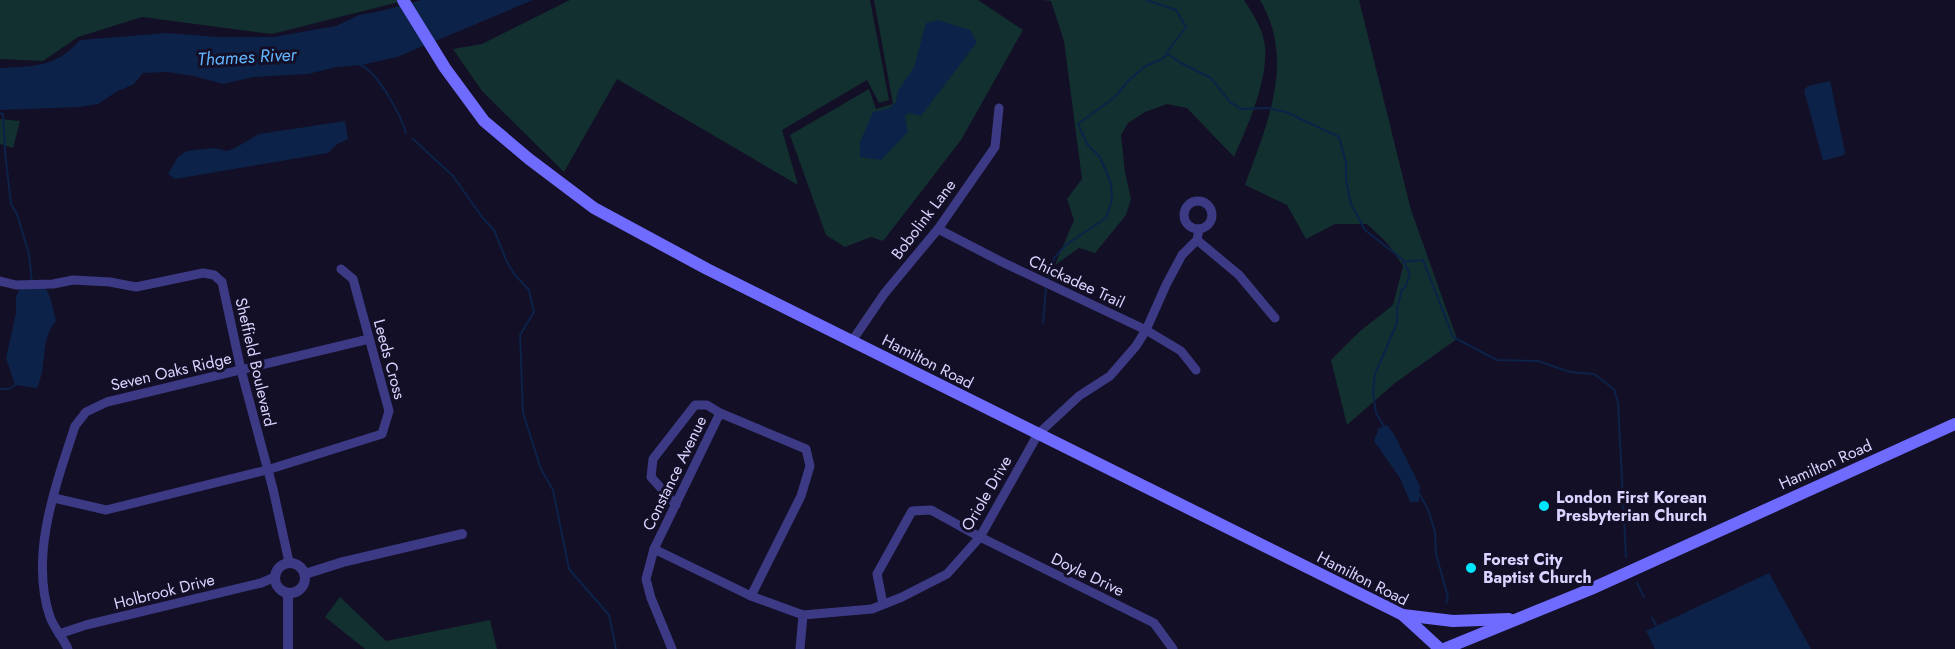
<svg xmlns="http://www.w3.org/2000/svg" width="1955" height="649" viewBox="0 0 1955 649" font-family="Jost,sans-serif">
<rect width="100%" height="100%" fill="#130f26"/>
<!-- green -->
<g fill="#12302f">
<polygon points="0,0 398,0 399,2 272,34 142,17 78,37 43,61 0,59"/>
<polygon points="570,0 870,0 889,100 879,103 867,80 782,130 798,185 617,79 564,172 482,91 453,49 482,44"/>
<polygon points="874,0 978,0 1023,30 961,140 883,241 871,237 845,247 826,235 790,135 869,89 876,109 893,104"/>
<path d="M1043 0H1244C1253 14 1263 29 1265 46 1268 81 1248 125 1234 157L1187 108 1167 104 1145 112 1128 123 1121 135 1125 172 1131 199 1126 215 1095 253 1079 248 1055 265 1074 220 1067 199 1082 179 1064 41 1051 1Z"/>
<path d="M1260 0H1359L1411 210 1457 339 1395 383 1347 425 1331 360 1359 332 1393 305 1403 266 1388 244 1367 224H1335L1306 239 1287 205 1245 185C1267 124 1296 61 1260 0Z"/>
<polygon points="0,119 20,121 13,148 0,144"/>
<polygon points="340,597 386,641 490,620 497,649 365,649 325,617"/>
</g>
<!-- water -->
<g fill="#0c2248">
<path d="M421 0H533L397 57 361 65 337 67 308 74 254 77 223 84 194 76 167 72 143 73 134 84 116 92 98 104 80 107 0 110V68C35 66 55 68 80 40L167 33 219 37H273L336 26 359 15 381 11Z"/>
<polygon points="938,20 970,30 977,42 921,116 909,113 905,116 908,132 881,160 860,157 860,142 873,112 890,108 896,102 898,91 914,67 926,23"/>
<polygon points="1830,81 1845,152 1844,155 1823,161 1804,90 1808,86"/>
<polygon points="345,121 348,139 337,144 328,153 175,179 168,174 178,157 187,151 214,148 227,151 235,148 259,134"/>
<path d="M21 285 45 286 51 300 56 321C39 341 48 365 37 388L15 385 6 358 16 313V297Z"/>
<polygon points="1387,425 1394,434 1420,486 1419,502 1410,502 1400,478 1374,441 1379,428"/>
<polygon points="1769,573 1811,649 1655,649 1646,631"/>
</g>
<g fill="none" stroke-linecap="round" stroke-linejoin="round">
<!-- stream -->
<g stroke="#0c2248" stroke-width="2">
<polyline points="1168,54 1181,63 1211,78 1230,102 1241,109 1267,108 1286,112 1339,137 1346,163 1346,180 1351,204 1365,230 1402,259 1410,274 1405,288 1402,289 1397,309 1397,323 1375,374 1373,392 1376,413 1384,426"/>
<path d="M361 65C378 73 401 115 406 133"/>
<polyline points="0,113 3,114 5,152 11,204 17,214 29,254 32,282"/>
<polyline points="413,139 453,176 482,217 494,230 507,262 515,275 529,290 534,312 520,335 523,413 541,469 553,490 569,569 609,615 616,649"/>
<polyline points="1403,262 1423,260 1453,337 1497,360 1538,361 1570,372 1594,374 1614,389 1618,403 1626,557"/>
<polyline points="1048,279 1054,258 1067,244 1106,218 1112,200 1111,183 1100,157 1087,144 1078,124 1115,97 1128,81 1144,67 1162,59 1168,54 1167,52 1186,27 1176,10 1146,0"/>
<polyline points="1043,323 1046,287"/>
<polyline points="0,389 9,389 15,385"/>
<polyline points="1420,495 1428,509 1435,532 1436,554 1448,597 1446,603"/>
<polyline points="1637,583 1644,597"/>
<polyline points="1652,618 1657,627"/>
</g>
<!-- minor -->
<g stroke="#3d3a85" stroke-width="9">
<circle cx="1198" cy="215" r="14"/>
<polyline points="938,229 1002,262 1146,330 1181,351 1196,370"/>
<polyline points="1197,240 1239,275 1275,318"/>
<polyline points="0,281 16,285 53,284 73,280 110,282 136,287 203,273 214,275 222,282 241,370 273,489 289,562"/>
<polyline points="852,341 884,294 938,229 995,147 999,108"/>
<polyline points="54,498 106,510 267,470 382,434 389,411 353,279 341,269"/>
<polyline points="676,505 651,477 653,459 695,405 707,405 720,413"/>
<polyline points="654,549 751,596 803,615 872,609 902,597 947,574 980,537 1038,434 1079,396 1110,376 1136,346 1146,330 1166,285 1182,255 1197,240 1199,229"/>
<polyline points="883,604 877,574 912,511 931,510 980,537 1154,623 1173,649"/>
<polyline points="59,634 86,625 261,583 275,577"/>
<path d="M68 649C63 638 54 628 50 617 29 555 56 485 75 426L86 412 107 402 369 339"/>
<polyline points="672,649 651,598 646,579 654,549 720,413 806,449 810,466 801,496 751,596"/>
<polyline points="800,649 803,615"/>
</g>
<!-- tertiary -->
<g stroke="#3d3a85" stroke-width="10">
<circle cx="290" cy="578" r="15"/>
<polyline points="305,574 343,562 462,534"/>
<polyline points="288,649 288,593"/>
</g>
<!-- secondary -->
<g stroke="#6f6bff" stroke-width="12">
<polyline points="403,0 445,68 484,121 529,159 594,208 707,269 1403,615 1440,649"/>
<polyline points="1403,615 1453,621 1509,619"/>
<polyline points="1444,649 1591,589 1955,424"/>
</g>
</g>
<!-- markers -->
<g fill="#00e5ff" stroke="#130f26" stroke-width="2">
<circle cx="1544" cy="506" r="6"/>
<circle cx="1471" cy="568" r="6"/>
</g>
<g text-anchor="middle" stroke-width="6" stroke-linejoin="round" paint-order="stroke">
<!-- street labels -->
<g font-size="16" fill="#d9d4ff" stroke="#130f26">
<text transform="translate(923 219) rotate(-53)" y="6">Bobolink Lane</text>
<text transform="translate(1077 281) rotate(25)" y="6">Chickadee Trail</text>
<text transform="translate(390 359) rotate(75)" y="6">Leeds Cross</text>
<text transform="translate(928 361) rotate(27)" y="6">Hamilton Road</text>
<text transform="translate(256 362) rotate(77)" y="6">Sheffield Boulevard</text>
<text transform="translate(171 371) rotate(-13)" y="6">Seven Oaks Ridge</text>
<text transform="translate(1825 464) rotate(-24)" y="6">Hamilton Road</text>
<text transform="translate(674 473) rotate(-64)" y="6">Constance Avenue</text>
<text transform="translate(986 493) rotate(-60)" y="6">Oriole Drive</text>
<text transform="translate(1088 574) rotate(26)" y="6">Doyle Drive</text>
<text transform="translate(1363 578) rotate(27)" y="6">Hamilton Road</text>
<text transform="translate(164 591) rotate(-14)" y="6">Holbrook Drive</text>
</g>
<!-- poi labels -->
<g font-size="16" font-weight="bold" fill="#d9d4ff" stroke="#130f26" text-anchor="start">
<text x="1556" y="503">London First Korean<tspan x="1556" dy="18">Presbyterian Church</tspan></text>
<text x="1483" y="565">Forest City<tspan x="1483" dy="18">Baptist Church</tspan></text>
</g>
<!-- water labels -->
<g font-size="18" font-style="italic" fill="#62b6ff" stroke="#130f26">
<text transform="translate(247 57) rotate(-3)" y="6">Thames River</text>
</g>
</g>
</svg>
